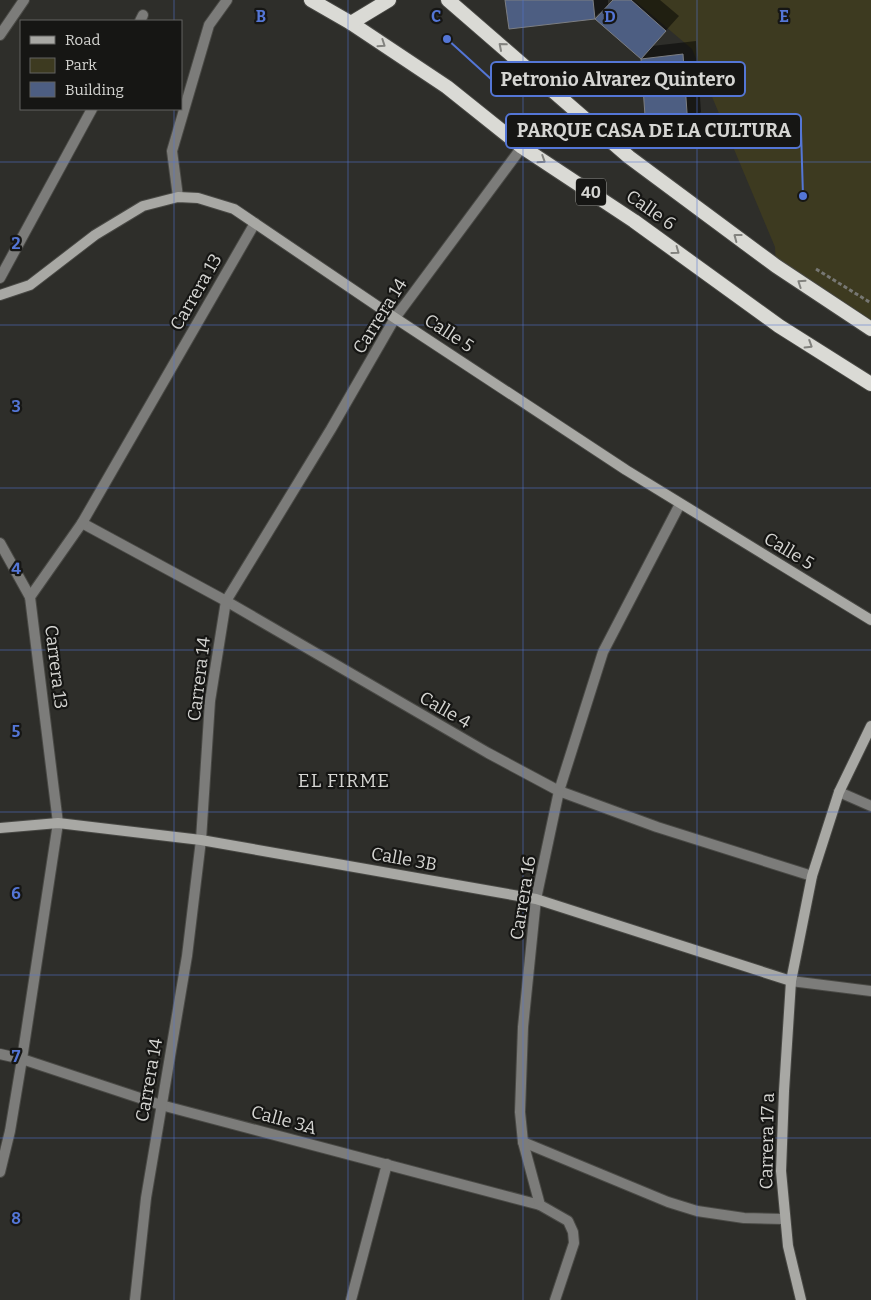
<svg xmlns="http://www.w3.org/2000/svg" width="871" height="1300" viewBox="0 0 871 1300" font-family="Bitter,serif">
<rect width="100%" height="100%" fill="#2e2e2a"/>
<!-- green -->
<polygon fill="#3d3a20" points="634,0 871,0 871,329 776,266 775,247 692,49"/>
<!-- shadow -->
<polygon fill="#0007" points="506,0 608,0 608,7 615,0 660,0 679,16 652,46 696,41 701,112 687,126 647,129 642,58 597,19 601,15 599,13 594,18"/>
<!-- building -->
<g fill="#4d5e82" stroke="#7c7e82">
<polygon points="505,0 593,0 595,19 509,29"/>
<polygon points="613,0 631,0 666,31 641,59 595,19"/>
<polygon points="683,54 688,127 646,130 641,59"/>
</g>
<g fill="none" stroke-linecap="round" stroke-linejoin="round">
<!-- minor casing -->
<g stroke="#494945" stroke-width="12">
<g id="minor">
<polyline points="140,21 143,15"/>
<polyline points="0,35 24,0"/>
<polyline points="178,197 172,151 209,25 227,0"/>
<polyline points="0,278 92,109"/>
<polyline points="82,523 226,601 488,753 559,791 657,827 812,876"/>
<polyline points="0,543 30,597"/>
<polyline points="839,792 871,806"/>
<polyline points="791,981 871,991"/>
<polyline points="0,1054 22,1059 161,1105 540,1205"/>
<polyline points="523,1142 668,1202 697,1211 744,1218 784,1219"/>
<polyline points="0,1172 10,1131 22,1059 58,823 30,597 82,523 255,223"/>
<polyline points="135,1300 146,1198 187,956 201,840 210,701 226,601 331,429 395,318 522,147"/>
<polyline points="351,1300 387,1164"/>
<polyline points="555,1300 574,1243 573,1232 568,1221 540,1205 523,1142 520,1112 523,1027 536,899 559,791 603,652 680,504"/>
</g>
</g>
<!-- secondary casing -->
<g stroke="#494945" stroke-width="12">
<g id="secondary">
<polyline points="0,295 30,285 95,235 143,206 178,197 198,198 234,209 395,318 626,470 871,620"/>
<polyline points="0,828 58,823 201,840 536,899 791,981"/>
<polyline points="801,1300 788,1246 781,1171 784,1091 791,981 812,876 839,792 871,726"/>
</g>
</g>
<!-- trunk casing -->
<g stroke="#494945" stroke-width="16">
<g id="trunk">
<polyline points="311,0 351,23 447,87 522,147 634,221 779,326 871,384"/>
<polyline points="448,0 629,157 776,266 871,329"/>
<polyline points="351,23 389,0"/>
</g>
</g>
<!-- path -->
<polyline stroke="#777773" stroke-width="3" stroke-dasharray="4 2.5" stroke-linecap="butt" points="816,269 871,303"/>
<!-- minor -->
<use href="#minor" stroke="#7c7c7a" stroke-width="10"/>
<!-- secondary -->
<use href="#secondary" stroke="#a8a8a4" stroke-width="10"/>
<!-- trunk -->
<use href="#trunk" stroke="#dadad5" stroke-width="14"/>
</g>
<!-- one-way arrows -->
<defs><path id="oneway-chevron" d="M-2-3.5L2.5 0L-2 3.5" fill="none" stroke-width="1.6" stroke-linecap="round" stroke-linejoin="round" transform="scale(1.25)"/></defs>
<g stroke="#82827e">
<use href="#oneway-chevron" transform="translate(382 44) rotate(34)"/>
<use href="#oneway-chevron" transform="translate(502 46) rotate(-139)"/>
<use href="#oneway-chevron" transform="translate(542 160) rotate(33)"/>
<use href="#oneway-chevron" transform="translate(737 237) rotate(-143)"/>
<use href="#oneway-chevron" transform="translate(676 251) rotate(36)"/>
<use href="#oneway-chevron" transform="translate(801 283) rotate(-146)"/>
<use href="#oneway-chevron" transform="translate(809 345) rotate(32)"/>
</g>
<!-- grid -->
<path fill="none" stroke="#5476d6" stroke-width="1" stroke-opacity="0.55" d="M174 0V21M348 0V1300M523 0V1300M697 0V1300M174 109V1300M0 162H871M0 325H871M0 488H871M0 650H871M0 812H871M0 975H871M0 1138H871"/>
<g text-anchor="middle" stroke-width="4.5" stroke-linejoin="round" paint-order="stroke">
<!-- shield labels -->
<rect fill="#161614" stroke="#9c9c99" stroke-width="1" x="576" y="178.5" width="30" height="27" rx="4"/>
<g font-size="16" font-weight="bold" fill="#d5d5d2">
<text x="591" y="198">40</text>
</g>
<!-- street labels -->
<g font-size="18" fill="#d5d5d2" stroke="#161614">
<text transform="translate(651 210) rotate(35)" y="6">Calle 6</text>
<text transform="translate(196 292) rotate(-60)" y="6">Carrera 13</text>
<text transform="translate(380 316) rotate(-58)" y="6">Carrera 14</text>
<text transform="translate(449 333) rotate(33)" y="6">Calle 5</text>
<text transform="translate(789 551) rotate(31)" y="6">Calle 5</text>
<text transform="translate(56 667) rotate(83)" y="6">Carrera 13</text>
<text transform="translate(199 679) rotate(-83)" y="6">Carrera 14</text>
<text transform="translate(445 710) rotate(30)" y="6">Calle 4</text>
<text transform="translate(404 859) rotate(10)" y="6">Calle 3B</text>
<text transform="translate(523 898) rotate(-81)" y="6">Carrera 16</text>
<text transform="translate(149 1080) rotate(-80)" y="6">Carrera 14</text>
<text transform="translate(284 1120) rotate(15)" y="6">Calle 3A</text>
<text transform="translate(767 1141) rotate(-89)" y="6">Carrera 17 a</text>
</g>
<!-- neighbourhood labels -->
<g font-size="19" letter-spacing="1" fill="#d5d5d2" stroke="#161614">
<text x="344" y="787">EL FIRME</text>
</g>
</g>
<g font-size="16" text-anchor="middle" font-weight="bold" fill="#5476d6" stroke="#161614" stroke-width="4.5" stroke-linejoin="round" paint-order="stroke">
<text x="261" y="22">B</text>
<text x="436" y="22">C</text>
<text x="610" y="22">D</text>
<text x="784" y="22">E</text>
<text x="16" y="249">2</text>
<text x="16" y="412">3</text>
<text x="16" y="574">4</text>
<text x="16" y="737">5</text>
<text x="16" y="899">6</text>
<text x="16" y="1062">7</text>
<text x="16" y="1224">8</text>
</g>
<!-- callouts -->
<path fill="none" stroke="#5476d6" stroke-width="2" d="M447 39L491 79M803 196L801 131"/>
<g fill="#5476d6" stroke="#161614" stroke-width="2">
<circle cx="447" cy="39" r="5"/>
<circle cx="803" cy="196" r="5"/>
</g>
<g fill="#161614" stroke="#5476d6" stroke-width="2">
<rect x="491" y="62" width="254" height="34" rx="5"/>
<rect x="506" y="114" width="295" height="34" rx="5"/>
</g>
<g font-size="19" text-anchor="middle" font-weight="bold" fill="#d5d5d2">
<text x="618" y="86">Petronio Alvarez Quintero</text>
<text x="654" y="137">PARQUE CASA DE LA CULTURA</text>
</g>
<!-- legend -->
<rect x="20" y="20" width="162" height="90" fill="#161614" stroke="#626260"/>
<rect x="30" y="36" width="25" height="8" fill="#a8a8a4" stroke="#626260"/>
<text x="65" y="45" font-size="15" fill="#d5d5d2">Road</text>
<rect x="30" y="58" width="25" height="15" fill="#3d3a20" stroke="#626260"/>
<text x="65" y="70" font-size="15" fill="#d5d5d2">Park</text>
<rect x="30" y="82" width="25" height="15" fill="#4d5e82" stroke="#626260"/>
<text x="65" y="95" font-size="15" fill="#d5d5d2">Building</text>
</svg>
